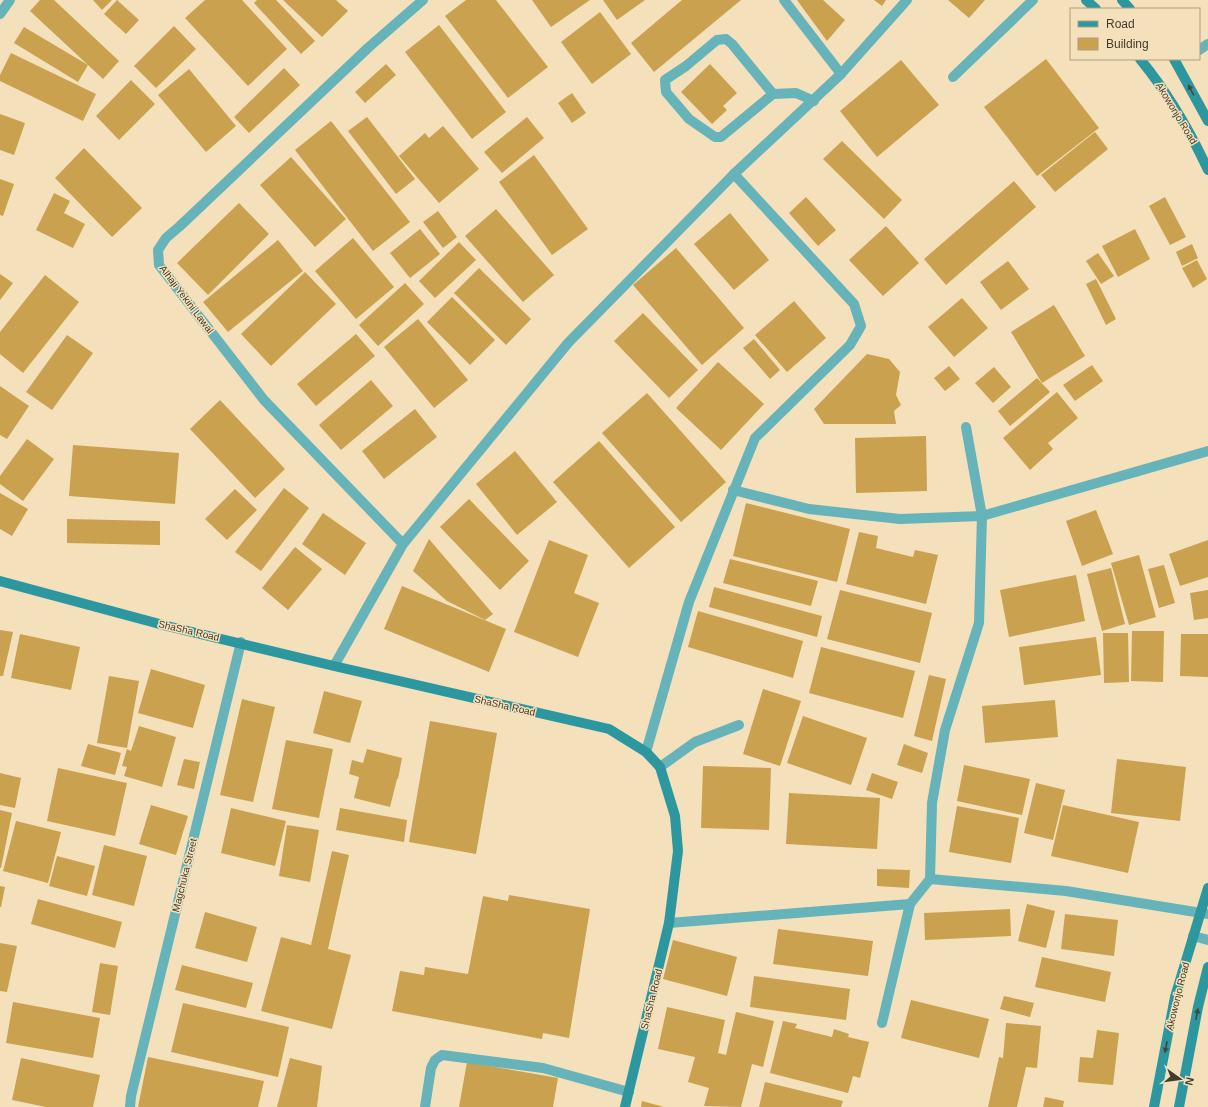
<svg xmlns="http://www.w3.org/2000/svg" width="1208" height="1107" viewBox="0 0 1208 1107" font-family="Helvetica,sans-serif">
<rect width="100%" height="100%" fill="#f4e0bb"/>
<!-- building -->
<g fill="#caa14e">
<polygon points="40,0 54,0 119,61 103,79 30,11"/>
<polygon points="93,0 112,0 102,10"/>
<polygon points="117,0 139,20 126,34 104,14"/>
<polygon points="205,0 242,0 287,49 248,86 185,18"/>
<polygon points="257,0 276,0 315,41 301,54 254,3"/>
<polygon points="283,0 336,0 348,11 322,37"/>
<polygon points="466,0 496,0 548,67 508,98 445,16"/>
<polygon points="532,0 590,0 551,27"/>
<polygon points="603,0 645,0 617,20"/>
<polygon points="682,0 741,0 654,72 631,43"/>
<polygon points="797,0 823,0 845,20 827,41"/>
<polygon points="874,0 886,0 882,6"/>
<polygon points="948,0 985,0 969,18"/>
<polygon points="600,12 631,54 592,84 561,42"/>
<polygon points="439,25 506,112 472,139 405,52"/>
<polygon points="174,26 196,49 156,88 134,66"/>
<polygon points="24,27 88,65 78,82 14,43"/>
<polygon points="11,53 96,94 83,121 0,81 0,75"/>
<polygon points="1046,59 1099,128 1037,176 984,107"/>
<polygon points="901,60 939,105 877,157 840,111"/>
<polygon points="386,64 396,75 365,103 355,92"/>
<polygon points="710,64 737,93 723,106 727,110 712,124 681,92"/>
<polygon points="284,68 300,85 249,133 234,117"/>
<polygon points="189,69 236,126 206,152 158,95"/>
<polygon points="131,80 155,104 119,140 96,116"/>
<polygon points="572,93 586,113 572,123 558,103"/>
<polygon points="0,114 25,123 14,155 0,150"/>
<polygon points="367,117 415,179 396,194 348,131"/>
<polygon points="527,117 544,138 502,173 484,152"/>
<polygon points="331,121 410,222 373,251 295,150"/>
<polygon points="443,126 479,169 439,203 399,156 425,133 429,138"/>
<polygon points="1095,132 1108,149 1055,192 1041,175"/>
<polygon points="842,141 902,200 884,219 823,159"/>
<polygon points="84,148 142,208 112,237 55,178"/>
<polygon points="534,155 588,229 552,255 499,182"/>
<polygon points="291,157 346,219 315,247 260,185"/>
<polygon points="0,179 14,184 3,216 0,215"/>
<polygon points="1014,181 1036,207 946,285 924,259"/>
<polygon points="54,193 70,201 64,213 85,224 73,248 36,230"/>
<polygon points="806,197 836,230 818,246 789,213"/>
<polygon points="1165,197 1186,237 1170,245 1149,206"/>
<polygon points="239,203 269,234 208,295 177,263"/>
<polygon points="496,209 554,275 523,302 465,236"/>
<polygon points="438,211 457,237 443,248 423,222"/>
<polygon points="730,213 769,260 734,290 694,244"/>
<polygon points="886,226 919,263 883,296 849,260"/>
<polygon points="420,229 440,254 410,278 390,253"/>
<polygon points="1135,229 1150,259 1118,277 1102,246"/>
<polygon points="353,238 394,287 356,319 315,271"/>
<polygon points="278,240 303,271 228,332 203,302"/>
<polygon points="459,242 476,260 435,298 419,281"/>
<polygon points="1192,244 1198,258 1182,266 1176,252"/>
<polygon points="676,248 744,328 702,365 633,285"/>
<polygon points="1098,253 1114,276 1101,284 1086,261"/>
<polygon points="1197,260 1207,279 1193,288 1182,268"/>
<polygon points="1008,261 1029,289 1001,310 980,282"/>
<polygon points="479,268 531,319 506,345 454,293"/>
<polygon points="305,272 336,304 271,366 241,334"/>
<polygon points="0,274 13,283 0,300"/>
<polygon points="45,275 79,302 23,373 0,354 0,332"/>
<polygon points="1096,279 1116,319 1106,325 1086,284"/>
<polygon points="405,283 424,304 378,346 359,325"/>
<polygon points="452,297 495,340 470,365 427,322"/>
<polygon points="962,298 988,328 954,357 928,327"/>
<polygon points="794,301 826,338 787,372 755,335"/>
<polygon points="1054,305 1085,356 1042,383 1011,332"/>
<polygon points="643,313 698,370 669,398 614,341"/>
<polygon points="418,319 468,380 434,408 384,347"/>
<polygon points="356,334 375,356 316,406 297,384"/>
<polygon points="67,335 93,353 52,410 26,392"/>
<polygon points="754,339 780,370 770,379 743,348"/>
<polygon points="867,354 889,359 900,372 896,395 901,405 894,411 896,424 824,424 814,409"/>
<polygon points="718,362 764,404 721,450 676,408"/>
<polygon points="1092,365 1103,381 1075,401 1063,385"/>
<polygon points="949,366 960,379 945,391 934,378"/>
<polygon points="994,367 1011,387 993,403 975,383"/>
<polygon points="1037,378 1050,392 1010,426 998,411"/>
<polygon points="371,380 393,406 341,450 319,425"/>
<polygon points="0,386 29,406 7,439 0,435"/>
<polygon points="1057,392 1078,418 1048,443 1053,449 1030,470 1003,438"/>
<polygon points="647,393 726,482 681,522 602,433"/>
<polygon points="220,400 285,469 255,498 190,429"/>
<polygon points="415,409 437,437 384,479 362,451"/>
<polygon points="926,436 927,491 856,493 855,438"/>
<polygon points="27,439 54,459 23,501 0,484 0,476"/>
<polygon points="599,441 675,527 629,568 553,482"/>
<polygon points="73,445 179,453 175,504 69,496"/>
<polygon points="515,451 557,502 517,535 476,484"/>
<polygon points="284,488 309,508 261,571 235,552"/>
<polygon points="235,489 257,510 227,540 205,519"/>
<polygon points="0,493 28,509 12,536 0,529"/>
<polygon points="469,499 529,561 500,590 440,527"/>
<polygon points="746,503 850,529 837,582 733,556"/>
<polygon points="1096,510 1113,554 1082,566 1066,521"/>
<polygon points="323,513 366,543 345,575 302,544"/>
<polygon points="67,519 160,521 160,545 67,543"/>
<polygon points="859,532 878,536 876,548 913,557 915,550 938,555 926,604 846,584"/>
<polygon points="429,539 493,614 485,620 447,601 413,571"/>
<polygon points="549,540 588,555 574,593 599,603 578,657 514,632"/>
<polygon points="1208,540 1208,577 1180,586 1169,554"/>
<polygon points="295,547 322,569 288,610 262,588"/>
<polygon points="1139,555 1156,617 1129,625 1111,563"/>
<polygon points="730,559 818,581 811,606 723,583"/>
<polygon points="1164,565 1175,603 1159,608 1148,569"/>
<polygon points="1111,568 1125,624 1102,631 1087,574"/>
<polygon points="1076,575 1085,621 1009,637 1000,590"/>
<polygon points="402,586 506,629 489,672 384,629"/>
<polygon points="714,587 822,616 817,637 709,607"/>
<polygon points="840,590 932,613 920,663 827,639"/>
<polygon points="1208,590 1208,618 1194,620 1190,593"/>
<polygon points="698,611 803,641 793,678 688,647"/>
<polygon points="0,630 13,632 3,676 0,676"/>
<polygon points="1132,631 1164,631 1163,682 1131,681"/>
<polygon points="1103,633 1128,633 1129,682 1104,683"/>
<polygon points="20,634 80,647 71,690 11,678"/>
<polygon points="1181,634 1208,634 1208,677 1180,676"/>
<polygon points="1096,637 1101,675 1024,685 1019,647"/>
<polygon points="821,647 915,671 903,718 809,693"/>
<polygon points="151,669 205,685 193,728 138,713"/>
<polygon points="929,675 946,679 932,741 914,736"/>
<polygon points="109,676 139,681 127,748 97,743"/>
<polygon points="763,689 801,701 780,766 743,754"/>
<polygon points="324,691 362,701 350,743 313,733"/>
<polygon points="242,699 275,707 253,802 220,795"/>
<polygon points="1055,700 1058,737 985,743 982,706"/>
<polygon points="803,716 867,738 851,785 787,763"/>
<polygon points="430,721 497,733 476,854 409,842"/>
<polygon points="139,726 176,737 162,787 124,776 127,767 122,766 127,749 131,751"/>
<polygon points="286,740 333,749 319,818 272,809"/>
<polygon points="88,744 121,753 115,775 81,766"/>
<polygon points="904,744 928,753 922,773 897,765"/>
<polygon points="367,749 402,758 398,779 397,779 390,807 354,798 359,777 349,774 352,760 363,763"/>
<polygon points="184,759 200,762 194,789 177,785"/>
<polygon points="1117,759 1186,767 1180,821 1111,813"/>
<polygon points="964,765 1030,779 1022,815 957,801"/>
<polygon points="703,766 771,768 769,830 701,828"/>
<polygon points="58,768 127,783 115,836 47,821"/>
<polygon points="0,773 21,778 15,808 0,805"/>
<polygon points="872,773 898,782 892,799 866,790"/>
<polygon points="1036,783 1065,790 1053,840 1024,833"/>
<polygon points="789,793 880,798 877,849 786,844"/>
<polygon points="151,805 188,816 176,855 139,844"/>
<polygon points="1063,805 1139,822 1128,873 1051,856"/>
<polygon points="957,806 1019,818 1011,863 949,852"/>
<polygon points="231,808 286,821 275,866 221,853"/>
<polygon points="340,808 407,820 404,842 336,830"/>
<polygon points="0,810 12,813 1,868 0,868"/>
<polygon points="16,821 61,832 48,883 3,871"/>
<polygon points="287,825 319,830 310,882 279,876"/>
<polygon points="104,845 147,856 134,906 92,895"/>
<polygon points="332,851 349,855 328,949 351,955 332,1029 261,1011 281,937 311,945"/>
<polygon points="57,856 95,866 87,896 49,886"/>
<polygon points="877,869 910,870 909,888 877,886"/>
<polygon points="0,886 5,887 1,907 0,907"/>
<polygon points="509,895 590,909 569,1038 543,1033 542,1039 392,1011 400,971 424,975 425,967 468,974 483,896 508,901"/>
<polygon points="38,899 122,922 115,948 31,924"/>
<polygon points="1027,904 1055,911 1046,948 1018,941"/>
<polygon points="1010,909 1011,936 925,940 924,913"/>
<polygon points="205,912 257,927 247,962 195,948"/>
<polygon points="1065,914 1118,920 1114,956 1061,949"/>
<polygon points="778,929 873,941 868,976 773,964"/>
<polygon points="673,940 737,957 727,996 663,979"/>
<polygon points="0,943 17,946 7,992 0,991"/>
<polygon points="1042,957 1111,972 1105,1002 1035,987"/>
<polygon points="100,963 118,966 110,1015 92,1012"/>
<polygon points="182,965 253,983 246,1008 175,990"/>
<polygon points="754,976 850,989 846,1020 750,1007"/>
<polygon points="1004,996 1034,1003 1030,1017 1000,1009"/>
<polygon points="911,1000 989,1019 979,1058 901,1038"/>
<polygon points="13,1002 100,1018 93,1058 6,1043"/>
<polygon points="183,1003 289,1027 278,1077 171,1052"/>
<polygon points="667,1007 725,1020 718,1053 726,1055 736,1012 774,1021 763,1067 752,1064 741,1107 704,1106 709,1088 688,1082 695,1057 658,1049"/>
<polygon points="783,1021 797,1024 795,1028 832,1037 834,1029 849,1034 848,1037 869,1042 860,1078 853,1076 848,1093 770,1073"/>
<polygon points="1006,1023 1041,1026 1037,1068 1026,1067 1017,1107 988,1107 999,1057 1003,1058"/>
<polygon points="1097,1030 1119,1033 1113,1085 1078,1082 1080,1057 1093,1058"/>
<polygon points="148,1057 264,1081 258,1107 138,1107"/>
<polygon points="21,1058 100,1075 93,1107 46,1107 12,1100"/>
<polygon points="290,1058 322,1066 317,1107 277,1107"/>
<polygon points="467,1062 558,1078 553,1107 459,1107"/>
<polygon points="765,1082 843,1101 841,1107 759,1107"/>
<polygon points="1045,1097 1064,1101 1063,1107 1043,1107"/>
<polygon points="642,1101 664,1107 641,1107"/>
</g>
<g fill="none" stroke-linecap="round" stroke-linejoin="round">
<!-- lane -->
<g stroke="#66b3ba" stroke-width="10">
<polyline points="1199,50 1208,44"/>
<polyline points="953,77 1033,0"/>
<polyline points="773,94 732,44 726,39 717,40 686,66 665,80 666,92 689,119 715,137 721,137 773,94 796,93 814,101"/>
<polyline points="660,767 695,742 739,725"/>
<polyline points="425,1107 431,1068 435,1060 442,1055 543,1068 629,1092"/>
</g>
<!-- street -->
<g stroke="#66b3ba" stroke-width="10">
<polyline points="784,0 841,74"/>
<polyline points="0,14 10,0"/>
<polyline points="733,490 809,509 900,519 982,516 1208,451"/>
<polyline points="403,544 264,400 159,265 158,250 166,238 180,226 369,47 423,0"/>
<polyline points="334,666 403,544 568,343 734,174 841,74 907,0"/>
<polyline points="646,752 689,602 755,438 850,345 861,326 854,304 734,174"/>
<polyline points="930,879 1066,891 1208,914"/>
<polyline points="669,923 910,904"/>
<polyline points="1193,936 1208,940"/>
<polyline points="882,1023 910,904 930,879 932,803 945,730 979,623 982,516 966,427"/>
<polyline points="130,1107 131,1096 241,642"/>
</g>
<!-- secondary -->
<g stroke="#2d979f" stroke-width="10">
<polyline points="1086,0 1096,9"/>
<polyline points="1122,0 1130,9"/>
<path d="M1140 59C1168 93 1190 131 1208 170"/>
<polyline points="1174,59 1208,121"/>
<polyline points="0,581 167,626 334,666 609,729 646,752 660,767 675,816 678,851 669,923 625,1107"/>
<polyline points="1154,1107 1175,997 1208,888"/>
<polyline points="1179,1107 1198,1007 1208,967"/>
</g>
</g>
<!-- one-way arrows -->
<defs><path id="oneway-solid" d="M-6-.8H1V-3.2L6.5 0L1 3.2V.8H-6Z"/></defs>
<g fill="#40493d">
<use href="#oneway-solid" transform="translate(1191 90) rotate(-118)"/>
<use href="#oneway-solid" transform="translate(1197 1014) rotate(-79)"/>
<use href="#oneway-solid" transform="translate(1166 1047) rotate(101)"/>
</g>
<g text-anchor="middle" stroke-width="3" stroke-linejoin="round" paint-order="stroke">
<!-- street labels -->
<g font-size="10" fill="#433b2c" stroke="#f4e0bb">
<text transform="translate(1177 113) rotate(59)" y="4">Akowonjo Road</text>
<text transform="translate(187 299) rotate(53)" y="4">Alhaji Yekini Lawal</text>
<text transform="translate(189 630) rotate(13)" y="4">ShaSha Road</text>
<text transform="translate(505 705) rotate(13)" y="4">ShaSha Road</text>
<text transform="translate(184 875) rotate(-76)" y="4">Magchuka Street</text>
<text transform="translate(1177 996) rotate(-76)" y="4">Akowonjo Road</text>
<text transform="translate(651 999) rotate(-76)" y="4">ShaSha Road</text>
</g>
</g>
<!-- legend -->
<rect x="1070" y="8" width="130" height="52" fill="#f4e0bb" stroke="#ad9e82"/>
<rect x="1078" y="21" width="20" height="6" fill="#2d979f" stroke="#ad9e82"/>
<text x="1106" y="28" font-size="12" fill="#433b2c">Road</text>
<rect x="1078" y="38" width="20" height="12" fill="#caa14e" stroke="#ad9e82"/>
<text x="1106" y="48" font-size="12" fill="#433b2c">Building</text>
<!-- north arrow -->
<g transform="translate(1180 1079) rotate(104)" stroke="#f4e0bb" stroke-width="3" paint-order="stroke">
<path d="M0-3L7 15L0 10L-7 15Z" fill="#433b2c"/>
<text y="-6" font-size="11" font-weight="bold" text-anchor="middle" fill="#433b2c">N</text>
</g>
</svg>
